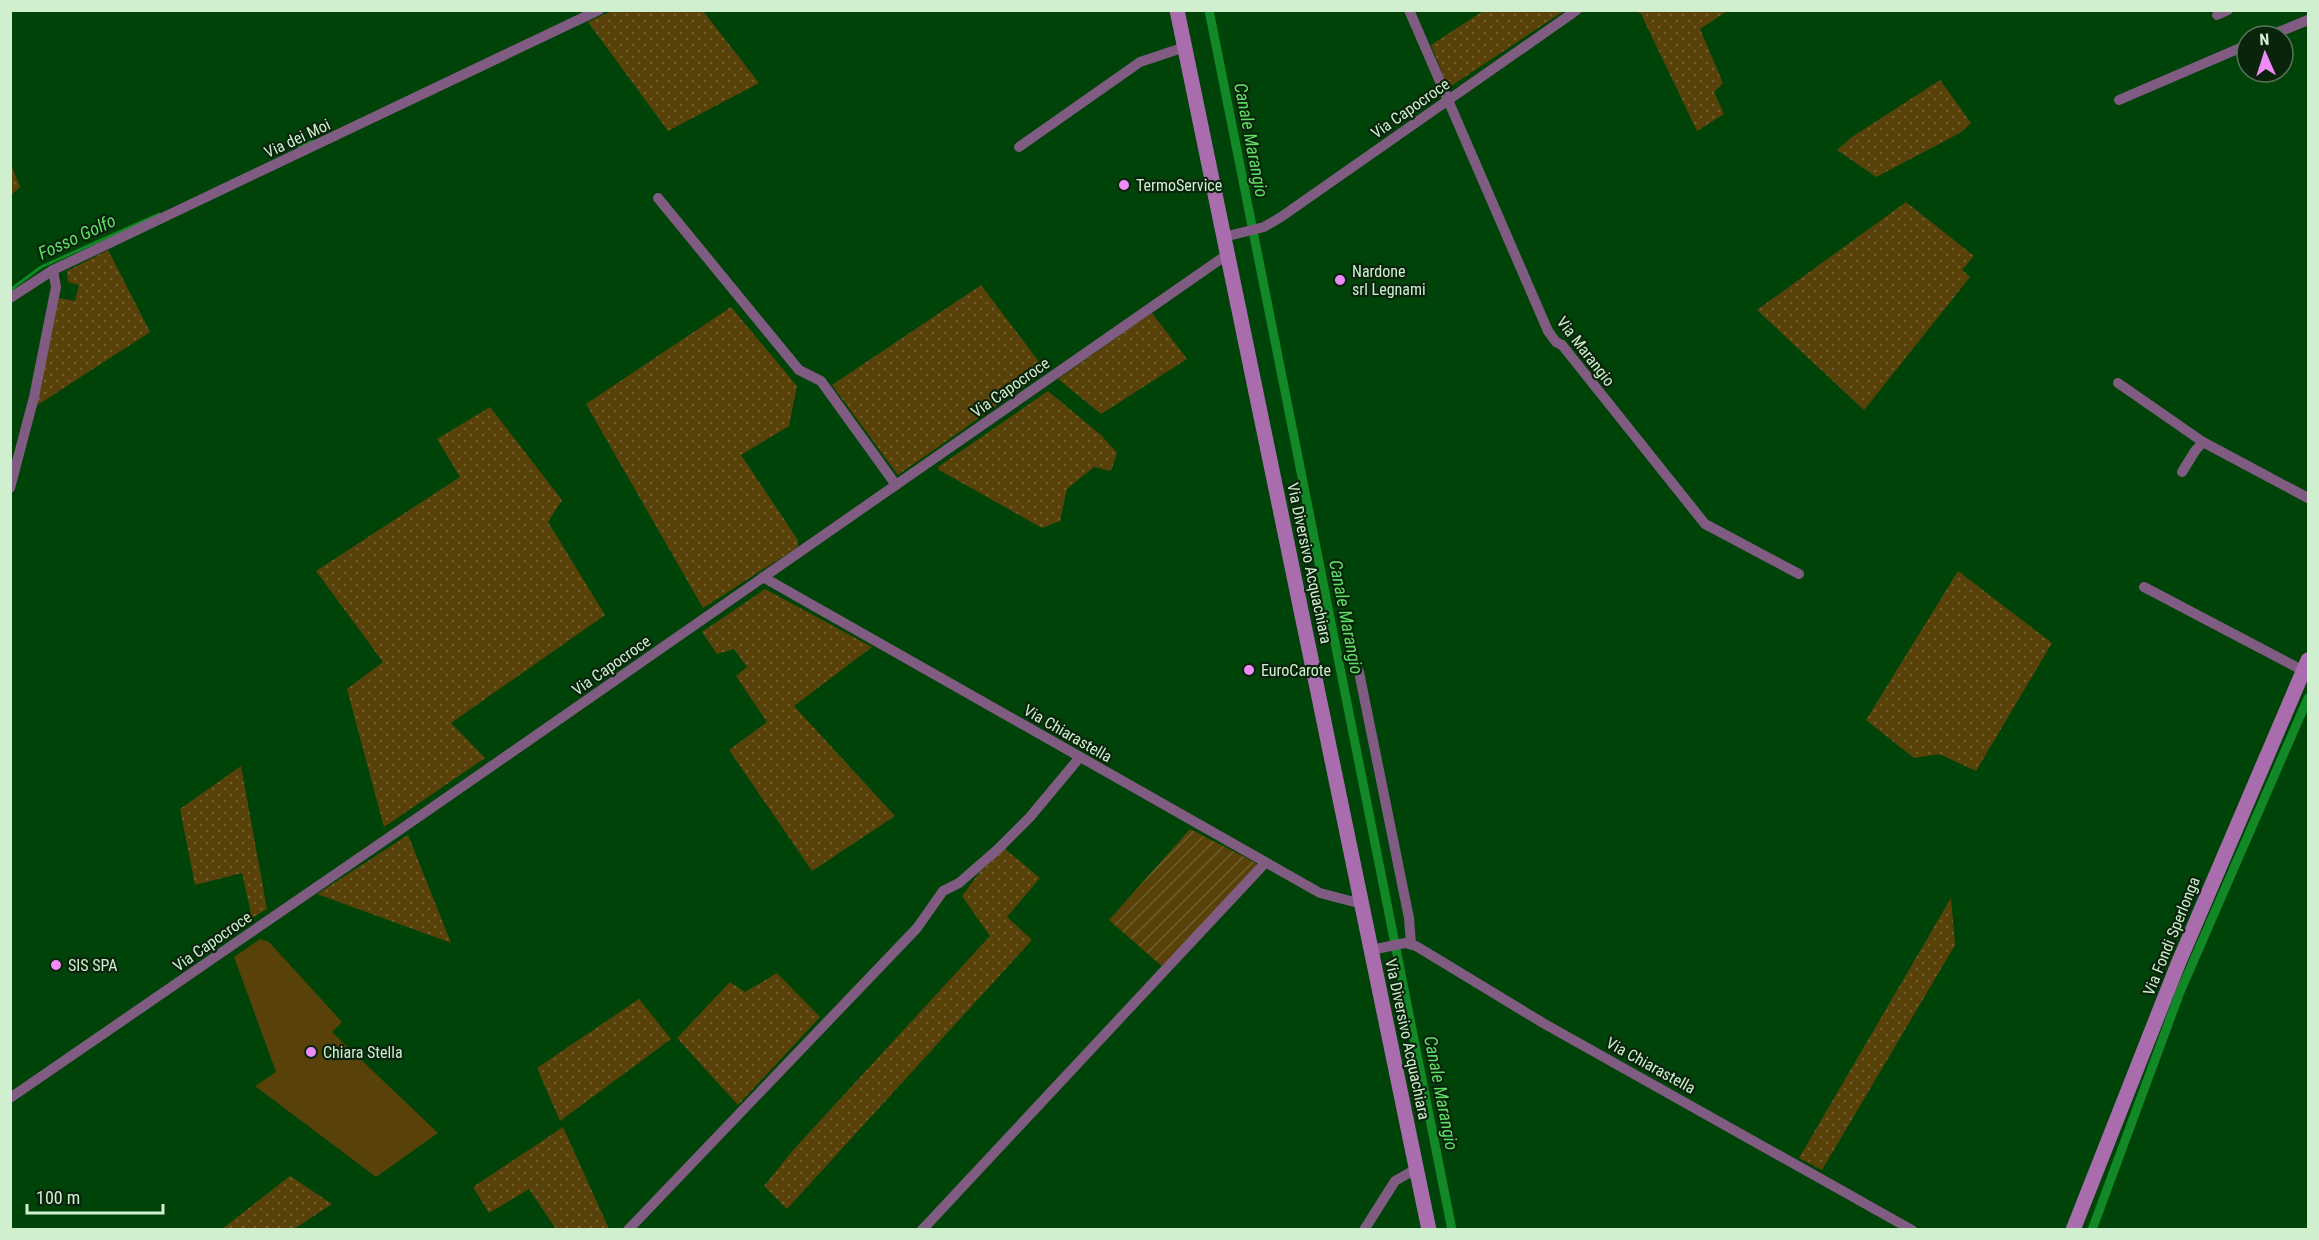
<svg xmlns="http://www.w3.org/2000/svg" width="2319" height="1240" viewBox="0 0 2319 1240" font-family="'Roboto Condensed',sans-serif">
<defs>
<pattern id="grass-dots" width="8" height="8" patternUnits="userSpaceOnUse" patternTransform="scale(1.5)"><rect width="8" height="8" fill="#59420a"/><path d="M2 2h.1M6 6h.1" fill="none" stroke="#705e2d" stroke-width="1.8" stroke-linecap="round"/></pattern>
<pattern id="garden-furrows" width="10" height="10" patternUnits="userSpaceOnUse" patternTransform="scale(1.5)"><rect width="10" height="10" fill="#59420a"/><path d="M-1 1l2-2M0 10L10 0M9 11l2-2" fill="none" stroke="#705e2d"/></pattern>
</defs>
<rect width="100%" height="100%" fill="#004308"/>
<!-- grass -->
<g fill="url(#grass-dots)">
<polygon points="614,10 703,11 759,83 668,131 588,22"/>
<polygon points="1483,11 1564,11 1448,88 1431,45"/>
<polygon points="1636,11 1727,11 1700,29 1723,83 1714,92 1724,114 1697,131 1641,14"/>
<polygon points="1940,80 1971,123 1960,133 1876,177 1837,150 1852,137"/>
<polygon points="10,162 20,187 11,195 10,195"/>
<polygon points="1906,202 1974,256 1962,270 1970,277 1864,410 1757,310"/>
<polygon points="108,250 150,332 36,406 59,298 75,301 79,285 68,282 67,271"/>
<polygon points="981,285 1046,371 898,475 832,385"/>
<polygon points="731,307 797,386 789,426 741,455 798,540 798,547 703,608 586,404"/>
<polygon points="1152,313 1187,359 1101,414 1058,379"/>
<polygon points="1048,391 1101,435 1117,453 1111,471 1094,467 1067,489 1060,521 1042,528 939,470 938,467"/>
<polygon points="490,407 562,500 548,522 605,615 451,723 485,758 384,827 347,689 383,662 316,571 460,477 437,439"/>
<polygon points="1958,571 2052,643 1976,771 1939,754 1914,758 1866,720"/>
<polygon points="765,589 872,647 794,706 895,816 812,871 729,750 767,722 736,676 747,667 734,649 717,654 702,632"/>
<polygon points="241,766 267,909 252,918 242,873 195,885 180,809"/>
<polygon points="408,835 451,943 317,894"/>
<polygon points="1005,849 1040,878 1007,917 1032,940 787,1209 764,1186 794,1149 990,936 962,896 980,872"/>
<polygon points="1951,898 1955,945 1822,1170 1799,1158"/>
<polygon points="777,973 820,1017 738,1105 677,1038 730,982 745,992"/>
<polygon points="639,999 671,1039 560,1121 537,1068"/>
<polygon points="563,1127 609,1229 556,1229 529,1189 489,1213 473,1187"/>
<polygon points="290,1176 332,1204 294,1229 222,1229"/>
</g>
<!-- park -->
<polygon fill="#59420a" points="260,939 269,942 342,1022 332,1032 438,1133 376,1177 255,1086 276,1072 234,957"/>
<!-- garden -->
<polygon fill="url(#garden-furrows)" points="1190,829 1256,863 1255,869 1164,968 1109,920"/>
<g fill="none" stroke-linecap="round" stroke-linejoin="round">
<!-- stream -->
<g stroke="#128926" stroke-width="3">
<polyline points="299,147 313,141"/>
<polyline points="10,290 41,267 159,214"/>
</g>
<!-- canal -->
<g stroke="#128926" stroke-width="9">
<polyline points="1209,10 1452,1230"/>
<polyline points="2092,1230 2180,992 2308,698"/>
</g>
<!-- street -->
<g stroke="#805b82" stroke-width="10">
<polyline points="1409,10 1548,331 1556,342 1562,345 1705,524 1799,574"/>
<polyline points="2217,15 2228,10"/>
<polyline points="2269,36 2308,20"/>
<polyline points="2119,100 2247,45"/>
<polyline points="1019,147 1140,62 1185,47"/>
<polyline points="658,198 799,370 821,381 896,485"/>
<polyline points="1224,237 1264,227 1281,217 1577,10"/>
<polyline points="10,298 53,270 599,10"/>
<polyline points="2118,383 2203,442 2308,498"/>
<polyline points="2182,472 2195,451 2203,442"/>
<polyline points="10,488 34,397 56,287 53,270"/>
<polyline points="763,577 1320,893 1362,904"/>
<polyline points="2144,587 2304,671"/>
<polyline points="1359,672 1409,918 1411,944"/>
<polyline points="1371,950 1405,943 1416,946 1543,1023 1912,1230"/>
<polyline points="10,1098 420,816 1228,254"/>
<polyline points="628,1230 917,928 943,891 959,883 998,849 1030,817 1080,757"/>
<polyline points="922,1230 1265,863"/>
<polyline points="1364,1230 1395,1181 1416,1169"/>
</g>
<!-- secondary -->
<g stroke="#a96dad" stroke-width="15">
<polyline points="1177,10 1429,1230"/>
<polyline points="2073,1230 2178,964 2308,660"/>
</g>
</g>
<!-- markers -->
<g fill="#ef8bf7" stroke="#0a240c" stroke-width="2">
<circle cx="1124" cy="185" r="6"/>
<circle cx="1340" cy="280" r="6"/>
<circle cx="1249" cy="670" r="6"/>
<circle cx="56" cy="965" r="6"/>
<circle cx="311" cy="1052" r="6"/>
</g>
<g text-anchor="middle" stroke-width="4.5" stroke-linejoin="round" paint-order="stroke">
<!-- street labels -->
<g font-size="16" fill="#d0efcf" stroke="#0a240c">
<text transform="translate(1410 108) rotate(-35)" y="6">Via Capocroce</text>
<text transform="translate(297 138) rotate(-25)" y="6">Via dei Moi</text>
<text transform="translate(1586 351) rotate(52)" y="6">Via Marangio</text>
<text transform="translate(1010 387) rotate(-35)" y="6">Via Capocroce</text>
<text transform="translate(1310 563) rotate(78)" y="6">Via Diversivo Acquachiara</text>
<text transform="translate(611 665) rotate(-35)" y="6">Via Capocroce</text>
<text transform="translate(1068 733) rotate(30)" y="6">Via Chiarastella</text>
<text transform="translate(2171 936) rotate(-68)" y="6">Via Fondi Sperlonga</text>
<text transform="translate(212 941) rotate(-35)" y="6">Via Capocroce</text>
<text transform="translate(1408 1039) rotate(78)" y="6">Via Diversivo Acquachiara</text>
<text transform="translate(1651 1065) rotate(29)" y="6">Via Chiarastella</text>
</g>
<!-- poi labels -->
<g font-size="16" fill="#d0efcf" stroke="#0a240c" text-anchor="start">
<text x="1136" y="191">TermoService</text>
<text x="1352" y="277">Nardone<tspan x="1352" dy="18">srl Legnami</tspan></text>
<text x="1261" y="676">EuroCarote</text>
<text x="68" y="971">SIS SPA</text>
<text x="323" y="1058">Chiara Stella</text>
</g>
<!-- water labels -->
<g font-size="18" font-style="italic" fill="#5fe067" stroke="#0a240c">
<text transform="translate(1251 140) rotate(79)" y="6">Canale Marangio</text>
<text transform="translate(77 237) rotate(-25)" y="6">Fosso Golfo</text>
<text transform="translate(1346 617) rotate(79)" y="6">Canale Marangio</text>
<text transform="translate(1441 1093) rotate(79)" y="6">Canale Marangio</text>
</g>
</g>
<!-- border -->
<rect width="2319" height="1240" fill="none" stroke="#d0efcf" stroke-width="24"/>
<!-- north arrow -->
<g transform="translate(2265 54) rotate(357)"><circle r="28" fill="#0a240c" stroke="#59755a" stroke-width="1.5"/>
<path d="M0-4.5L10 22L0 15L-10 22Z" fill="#ef8bf7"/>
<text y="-9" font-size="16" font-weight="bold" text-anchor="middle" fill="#d0efcf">N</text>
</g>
<!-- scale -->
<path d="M27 1204v9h136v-9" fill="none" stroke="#d0efcf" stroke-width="3"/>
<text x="36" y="1204" font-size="18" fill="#d0efcf" stroke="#0a240c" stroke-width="4.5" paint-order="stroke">100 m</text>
</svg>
